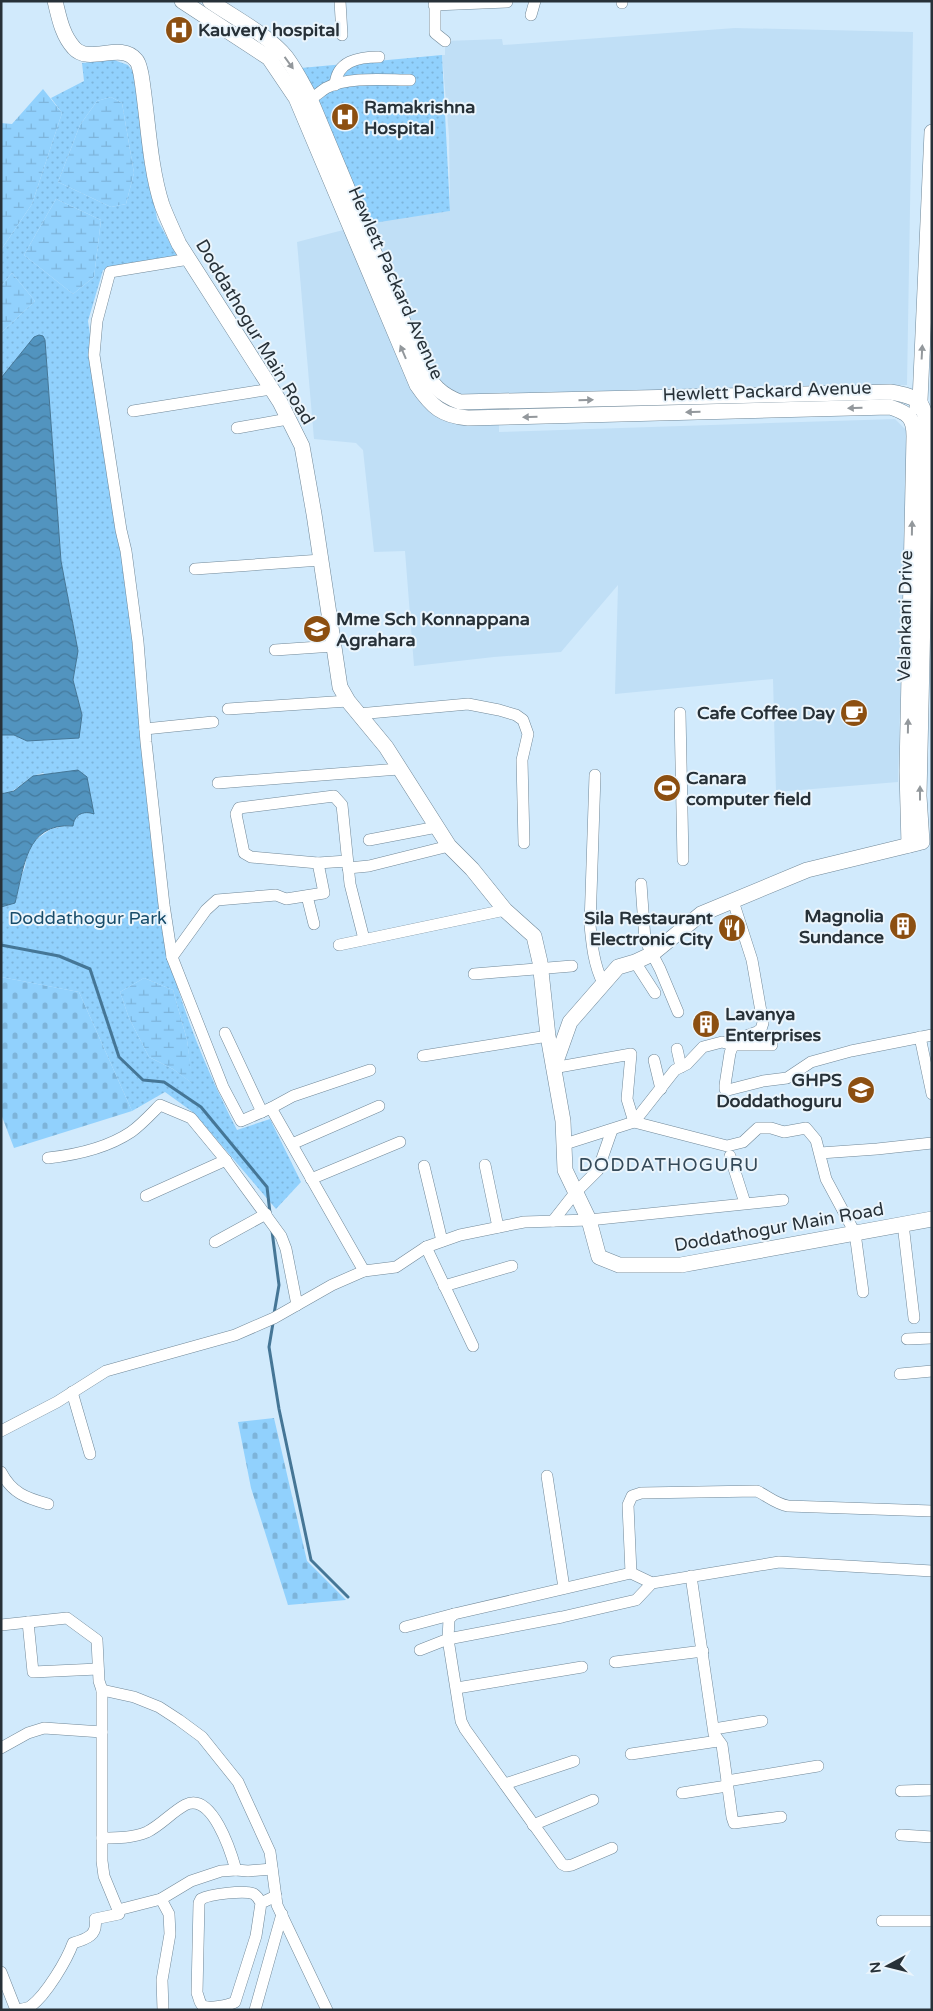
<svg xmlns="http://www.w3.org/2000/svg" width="933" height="2011" viewBox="0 0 933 2011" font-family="'Varela Round',sans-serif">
<defs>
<pattern id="wetland-marsh" width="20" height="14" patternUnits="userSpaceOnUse" patternTransform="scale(1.25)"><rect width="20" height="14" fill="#91d1fd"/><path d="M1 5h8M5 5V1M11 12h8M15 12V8" fill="none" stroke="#7db4da"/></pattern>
<pattern id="cemetery-stones" width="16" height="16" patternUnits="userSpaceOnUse" patternTransform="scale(1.25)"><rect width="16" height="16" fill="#91d1fd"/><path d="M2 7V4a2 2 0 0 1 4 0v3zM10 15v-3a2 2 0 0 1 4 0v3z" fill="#7db4da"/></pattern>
<pattern id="park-dots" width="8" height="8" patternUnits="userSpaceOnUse" patternTransform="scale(1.25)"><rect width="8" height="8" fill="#91d1fd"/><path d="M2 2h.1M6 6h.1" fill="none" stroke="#7db4da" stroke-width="1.8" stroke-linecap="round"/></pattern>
<pattern id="water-waves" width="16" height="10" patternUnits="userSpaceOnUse" patternTransform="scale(1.25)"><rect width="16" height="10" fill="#5294bf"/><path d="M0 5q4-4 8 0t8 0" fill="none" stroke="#44799c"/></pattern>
</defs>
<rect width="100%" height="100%" fill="#d1eafc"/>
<!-- built -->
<polygon fill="#c0dff6" points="735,28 913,32 907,385 499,398 499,432 895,419 908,432 898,782 776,792 773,679 615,694 618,585 561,652 494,657 414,666 405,551 374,552 363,450 356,443 314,439 297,242 374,222 450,211 449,136 442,55 445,55 445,41 502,39 503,45"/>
<!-- wetland -->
<g fill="url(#wetland-marsh)">
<polygon points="43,89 62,113 32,204 1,250 1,123 12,124"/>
<polygon points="111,97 122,103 134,173 126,204 111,207 58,182 80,125 97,101"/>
<polygon points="56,199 101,220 94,277 73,294 24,255"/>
<polygon points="12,273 35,301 1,333 1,286"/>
<polygon points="144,978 173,990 187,1040 193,1084 173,1069 149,1057 129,1018 120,992"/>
</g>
<!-- cemetery -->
<g fill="url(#cemetery-stones)">
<polygon points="1,977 79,992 132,1111 14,1148 1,1114"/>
<polygon points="274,1418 307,1561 346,1600 288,1605 251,1488 238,1422"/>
</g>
<!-- park -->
<g fill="url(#park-dots)" fill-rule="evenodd">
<polygon points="442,55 450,211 367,224 301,68"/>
<path d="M114 60 128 65 134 73 157 219 177 256 103 270 88 321 129 599 167 948C182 1012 207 1071 237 1130L270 1119 301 1182 276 1209 194 1113 165 1092 132 1111 79 992 1 977V907L9 905 25 867 27 853 34 841 51 829 65 826H72C75 815 82 810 93 814L43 773C23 777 19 793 1 794V735H14L27 741 82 715 73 680 78 651 61 561 45 340 43 336 33 339 1 378V333L35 301 12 273 1 286V250L32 204 62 113 51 98 84 81 82 63ZM111 97 122 103 134 173 126 204 111 207 58 182 80 125 97 101ZM56 199 101 220 94 277 73 294 24 255ZM144 978 173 990 187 1040 192 1083 173 1069 149 1057 129 1018 120 992Z"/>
</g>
<!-- water -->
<g fill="url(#water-waves)" stroke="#457696">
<polygon points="39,335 43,336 45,340 61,561 78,651 73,680 82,715 79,738 27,741 14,735 1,735 1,378 34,337"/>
<path d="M78 770 87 777 94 814C83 810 74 815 73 826 25 822 24 869 15 903L1 907V794L14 791 33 776Z"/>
</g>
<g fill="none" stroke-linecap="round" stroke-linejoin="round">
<!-- stream -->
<g stroke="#457696" stroke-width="3">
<polyline points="1,945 59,956 90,969 119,1057 143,1080 164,1082 201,1107 267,1187 270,1213"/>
<polyline points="272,1231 279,1285 274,1314"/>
<polyline points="273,1323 269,1347 279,1409 311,1560 348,1597"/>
</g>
<!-- street casing -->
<g stroke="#718898" stroke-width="12">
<g id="street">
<polyline points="340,1 342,35"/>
<polyline points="435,1 435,33 445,41"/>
<polyline points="622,1 622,3"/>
<polyline points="434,5 507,2"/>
<polyline points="531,15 535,1"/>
<path d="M335 85C337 61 358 57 379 57"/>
<path d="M310 99C316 96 321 91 326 88 348 76 386 80 410 80"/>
<polyline points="189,259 110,272 97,321 94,355 121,530 126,551 138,642 146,742 164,905 172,957 223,1087 241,1121 271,1108 293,1096 370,1070"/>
<polyline points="133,411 271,389"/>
<polyline points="237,428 288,419"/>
<polyline points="195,569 321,560"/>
<polyline points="275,650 334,646"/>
<polyline points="228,709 348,701"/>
<polyline points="680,713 683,860"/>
<polyline points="358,714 468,704 499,710 516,715 523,720 528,734 522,760 524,843"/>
<polyline points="145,729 213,722"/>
<path d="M595 775 590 925C592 946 594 965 603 983"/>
<polyline points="218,783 399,769"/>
<polyline points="369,840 437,827"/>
<polyline points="347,861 318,863 251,857 244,853 236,814 239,808 334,796 342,805 350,884 364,939"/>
<polyline points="348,868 369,866 449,846"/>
<polyline points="641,884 645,940 660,969 678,1012"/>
<polyline points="307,896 314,924"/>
<polyline points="339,945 505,910"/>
<polyline points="172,957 206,910 217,900 276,895 286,899 324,893 318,863"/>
<polyline points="635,962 655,993"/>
<polyline points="474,974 572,966"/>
<polyline points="225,1033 262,1112"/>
<polyline points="920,1037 932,1094"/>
<polyline points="730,1042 757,1032 761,1029 763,1023 752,960 733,901"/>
<polyline points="733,1045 730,1053 725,1085 725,1089 728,1090 763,1081 787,1078 811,1062 851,1051 932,1035"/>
<polyline points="677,1049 681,1067"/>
<polyline points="423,1056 548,1036"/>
<polyline points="654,1060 661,1089"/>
<polyline points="553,1068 631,1054 627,1099 634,1122 727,1146 743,1142 758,1128 771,1128 784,1132 806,1128 816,1140 826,1179 855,1233 863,1292"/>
<polyline points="271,1108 364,1271"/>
<polyline points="292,1144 379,1106"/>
<polyline points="565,1144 634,1122 675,1070 687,1064 703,1047 722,1042 733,1045 772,1045"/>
<polyline points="820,1153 877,1149 932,1143"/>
<polyline points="730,1156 745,1203"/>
<path d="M48 1158C75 1155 107 1148 131 1132 141 1125 151 1114 160 1105L191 1118 224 1158 281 1236 286 1249 297 1305"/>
<polyline points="485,1165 498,1227"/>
<polyline points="424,1166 442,1241"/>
<polyline points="311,1179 400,1142"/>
<polyline points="146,1196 226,1160"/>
<polyline points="553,1221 575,1193 598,1170 612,1130"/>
<polyline points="903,1224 914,1318"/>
<polyline points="215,1242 266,1214"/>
<polyline points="426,1247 473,1346"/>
<polyline points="444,1286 512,1266"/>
<polyline points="907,1339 932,1338"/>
<polyline points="900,1374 932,1371"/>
<polyline points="72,1392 90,1454"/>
<polyline points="1,1431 57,1402 106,1371 235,1335 274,1318 332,1285 364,1271 396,1267 426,1247 460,1235 524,1222 589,1220 783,1200"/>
<path d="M1 1472C12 1493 26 1498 48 1504"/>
<polyline points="547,1476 564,1588"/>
<path d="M631 1573 628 1505 632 1496 641 1493 757 1491C769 1497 776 1504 788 1506L932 1511"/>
<polyline points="691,1576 714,1734 722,1745 732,1817 734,1823 781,1817"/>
<polyline points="28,1622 33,1672 98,1669"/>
<polyline points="1,1625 67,1618 97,1640 99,1681 102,1690 102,1861 104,1876 118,1910"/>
<polyline points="405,1627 454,1614"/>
<polyline points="420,1650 448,1639 449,1619 454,1614 631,1573 652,1583"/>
<polyline points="615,1662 703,1651"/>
<polyline points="457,1688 582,1667"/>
<polyline points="102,1690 134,1697 159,1707 179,1720 202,1737 238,1782 270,1852 277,1905 327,2010"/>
<polyline points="714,1729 762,1721"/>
<polyline points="1,1748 28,1733 44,1728 102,1732"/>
<polyline points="631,1754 718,1741"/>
<polyline points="727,1781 818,1766"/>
<polyline points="505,1784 574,1761"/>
<polyline points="901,1791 932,1790"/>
<polyline points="682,1793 727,1786"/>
<polyline points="533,1825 593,1800"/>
<polyline points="901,1835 932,1837"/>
<path d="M102 1838C118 1838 133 1838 147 1832 161 1825 172 1812 185 1805 212 1791 231 1852 236 1870L248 1871 272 1869"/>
<polyline points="612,1848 572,1865 566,1866 562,1864 465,1729 461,1721 448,1639 562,1617 636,1600 652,1583 779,1562 932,1571"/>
<polyline points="161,1899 169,1914 170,1934 162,1980 163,2010"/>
<path d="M261 1903C259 1899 257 1896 254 1894 245 1890 210 1894 201 1899L199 1903 197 1993C199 1997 199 2002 202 2005 207 2010 230 2005 235 2002L256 1936 261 1903 276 1896"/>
<polyline points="882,1921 932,1921"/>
<polyline points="1,1972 16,2010"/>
<path d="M16 2010C21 2009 27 2009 31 2006 46 1995 67 1960 73 1943 87 1939 98 1935 95 1919L119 1914 118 1910 161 1899 191 1881 221 1871 236 1870"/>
<polyline points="255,2010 282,1914"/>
</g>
</g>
<!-- secondary casing -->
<g stroke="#718898" stroke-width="16">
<g id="secondary">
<path d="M55 1C59 17 62 35 74 48 89 65 121 41 136 60 139 63 140 70 141 74 148 116 149 165 162 205 167 218 173 231 179 244L280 402 302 446 314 514 340 687 348 701 386 747 449 846 472 869 505 910 534 936 540 962 548 1036 563 1121 565 1170 589 1220 599 1257 619 1265H681L932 1219"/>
<path d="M182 1 269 58 296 98 417 385C432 407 442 416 468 418L890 407C908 413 914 417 914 436L907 771 909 845"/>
<path d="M210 1C233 17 268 35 286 57 295 69 301 81 308 94L422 367C432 385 441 395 460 402L890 392C921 397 925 401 927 434L919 796 922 842"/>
<polyline points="917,407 920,401 932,132"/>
<polyline points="554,1067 570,1022 618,967 635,962 652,954 701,914 807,870 918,843"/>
</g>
</g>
<!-- street -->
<use href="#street" stroke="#fff" stroke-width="11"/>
<!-- secondary -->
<use href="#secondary" stroke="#fff" stroke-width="15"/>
</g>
<!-- one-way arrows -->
<defs><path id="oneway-solid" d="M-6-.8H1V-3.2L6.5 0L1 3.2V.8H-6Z" transform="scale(1.25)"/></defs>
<g fill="#93989c">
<use href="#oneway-solid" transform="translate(289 63) rotate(54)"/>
<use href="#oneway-solid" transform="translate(403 352) rotate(-113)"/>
<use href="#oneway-solid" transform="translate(922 352) rotate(-87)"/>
<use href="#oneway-solid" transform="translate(586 400) rotate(-1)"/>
<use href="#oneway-solid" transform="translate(855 408) rotate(178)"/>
<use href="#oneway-solid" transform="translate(693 412) rotate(178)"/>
<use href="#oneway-solid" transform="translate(530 417) rotate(178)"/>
<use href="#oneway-solid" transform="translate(912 528) rotate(-89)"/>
<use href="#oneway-solid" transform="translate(908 726) rotate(-89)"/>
<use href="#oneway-solid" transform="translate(920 793) rotate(-90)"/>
</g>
<!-- icons -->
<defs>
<g id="hospital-disc" transform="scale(1.4375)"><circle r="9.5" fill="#8c4f11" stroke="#ebf5fc"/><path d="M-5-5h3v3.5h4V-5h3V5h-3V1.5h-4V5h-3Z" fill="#fff"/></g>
<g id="school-disc" transform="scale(1.4375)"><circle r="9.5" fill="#8c4f11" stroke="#ebf5fc"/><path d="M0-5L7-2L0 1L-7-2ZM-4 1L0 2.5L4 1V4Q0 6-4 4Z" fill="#fff"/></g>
<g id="cafe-disc" transform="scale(1.4375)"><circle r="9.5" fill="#8c4f11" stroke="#ebf5fc"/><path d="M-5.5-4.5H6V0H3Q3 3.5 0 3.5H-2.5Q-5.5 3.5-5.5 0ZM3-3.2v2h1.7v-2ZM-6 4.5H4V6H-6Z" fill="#fff"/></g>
<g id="stadium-disc" transform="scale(1.4375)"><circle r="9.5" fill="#8c4f11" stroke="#ebf5fc"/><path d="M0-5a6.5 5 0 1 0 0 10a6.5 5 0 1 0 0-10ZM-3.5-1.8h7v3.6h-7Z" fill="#fff"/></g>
<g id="building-disc" transform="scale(1.4375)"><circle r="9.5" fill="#8c4f11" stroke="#ebf5fc"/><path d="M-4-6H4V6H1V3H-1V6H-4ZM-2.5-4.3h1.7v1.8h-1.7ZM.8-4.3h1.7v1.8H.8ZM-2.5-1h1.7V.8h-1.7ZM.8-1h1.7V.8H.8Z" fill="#fff"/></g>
<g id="restaurant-disc" transform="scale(1.4375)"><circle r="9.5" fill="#8c4f11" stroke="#ebf5fc"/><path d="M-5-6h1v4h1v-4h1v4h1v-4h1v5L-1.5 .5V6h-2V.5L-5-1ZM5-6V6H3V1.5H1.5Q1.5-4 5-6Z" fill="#fff"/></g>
</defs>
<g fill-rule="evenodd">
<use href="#hospital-disc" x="179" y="30"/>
<use href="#hospital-disc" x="345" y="117"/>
<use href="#school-disc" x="317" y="629"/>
<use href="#cafe-disc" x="854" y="713"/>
<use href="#stadium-disc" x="667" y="788"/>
<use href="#building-disc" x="903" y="926"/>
<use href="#restaurant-disc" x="732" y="928"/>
<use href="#building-disc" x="706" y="1024"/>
<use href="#school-disc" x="861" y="1090"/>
</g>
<g text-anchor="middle" stroke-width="4" stroke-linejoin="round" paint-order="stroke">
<!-- poi labels -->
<g font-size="18" font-weight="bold" fill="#273138" stroke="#ebf5fc" text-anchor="start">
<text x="198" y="36">Kauvery hospital</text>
<text x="364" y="113">Ramakrishna<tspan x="364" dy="21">Hospital</tspan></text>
<text x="336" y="625">Mme Sch Konnappana<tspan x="336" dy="21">Agrahara</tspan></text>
<text x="835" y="719" text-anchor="end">Cafe Coffee Day</text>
<text x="686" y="784">Canara<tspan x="686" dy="21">computer field</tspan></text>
<text x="884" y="922" text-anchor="end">Magnolia<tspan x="884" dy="21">Sundance</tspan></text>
<text x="713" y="924" text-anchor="end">Sila Restaurant<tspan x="713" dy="21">Electronic City</tspan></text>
<text x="725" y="1020">Lavanya<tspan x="725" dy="21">Enterprises</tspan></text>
<text x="842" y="1086" text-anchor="end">GHPS<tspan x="842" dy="21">Doddathoguru</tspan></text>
</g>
<!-- street labels -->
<g font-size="18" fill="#273138" stroke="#ebf5fc">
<text transform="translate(396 283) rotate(66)" y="6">Hewlett Packard Avenue</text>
<text transform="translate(255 332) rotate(59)" y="6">Doddathogur Main Road</text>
<text transform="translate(767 391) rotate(-2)" y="6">Hewlett Packard Avenue</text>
<text transform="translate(905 616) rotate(-89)" y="6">Velankani Drive</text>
<text transform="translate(779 1227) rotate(-10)" y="6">Doddathogur Main Road</text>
</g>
<!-- park labels -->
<g font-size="18" fill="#184c6a" stroke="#ebf5fc">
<text x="88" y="924">Doddathogur Park</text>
</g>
<!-- neighbourhood labels -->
<g font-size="19" letter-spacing="1" fill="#354a59" stroke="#ebf5fc">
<text x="669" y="1171">DODDATHOGURU</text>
</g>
</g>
<!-- border -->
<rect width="933" height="2011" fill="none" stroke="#273138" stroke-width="5"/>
<!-- north arrow -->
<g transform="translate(888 1966) rotate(263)" stroke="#ebf5fc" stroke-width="4" paint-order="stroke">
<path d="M0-4L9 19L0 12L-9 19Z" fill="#273138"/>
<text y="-8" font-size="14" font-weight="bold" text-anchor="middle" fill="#273138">N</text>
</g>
</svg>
